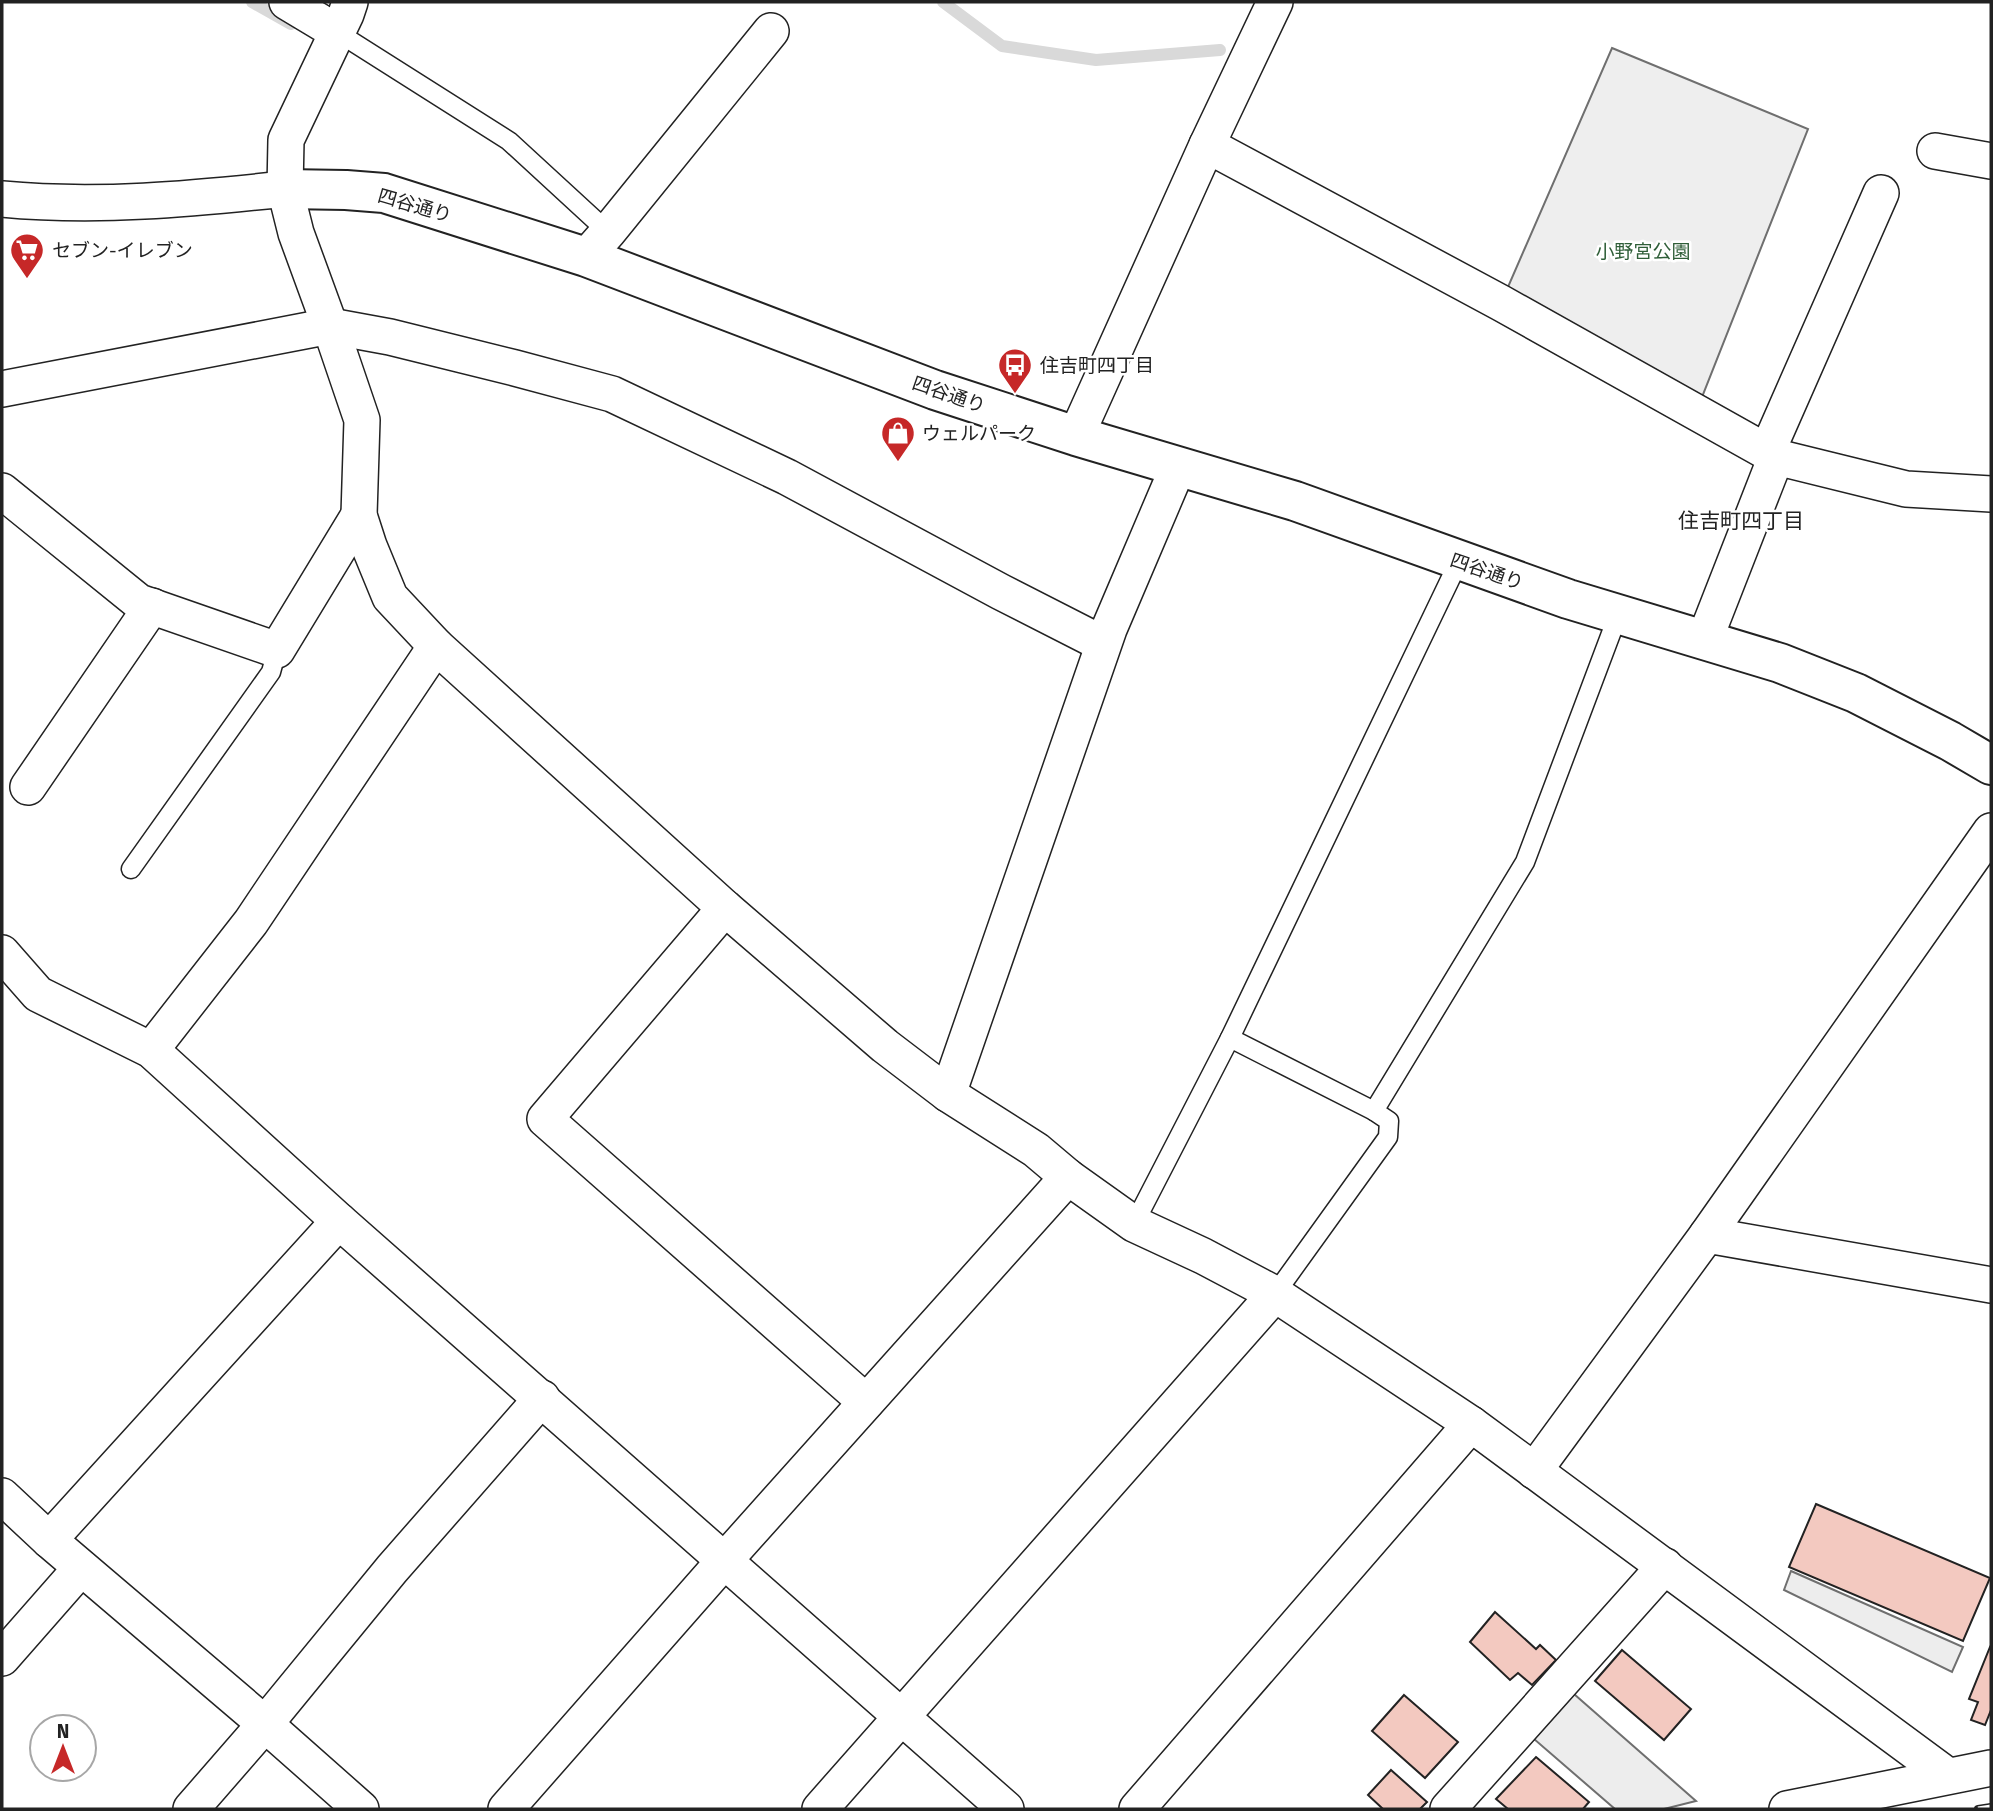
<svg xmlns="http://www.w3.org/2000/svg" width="1993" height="1811" viewBox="0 0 1993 1811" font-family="'Fira Sans','Noto Sans JP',sans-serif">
<rect width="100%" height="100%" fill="#fff"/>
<!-- green -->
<polygon fill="#eee" stroke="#6f6f6f" stroke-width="2" points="1612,48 1808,129 1700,402 1501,303"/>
<!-- parking -->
<g fill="#ededed" stroke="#6f6f6f" stroke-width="2">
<polygon points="1791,1571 1963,1647 1952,1672 1784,1590"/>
<polygon points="1574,1694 1696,1801 1664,1809 1615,1809 1534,1739"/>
</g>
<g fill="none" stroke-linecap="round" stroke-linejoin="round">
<!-- stream -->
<g stroke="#d9d9d9" stroke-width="12">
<polyline points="252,2 291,24"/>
<polyline points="943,2 1002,46 1096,60 1220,50"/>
</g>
</g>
<!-- building -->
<g fill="#f3c9c0" stroke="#222" stroke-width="2">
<polygon points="1816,1504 1990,1578 1963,1641 1789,1567"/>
<polygon points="1495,1612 1536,1649 1540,1645 1556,1660 1532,1685 1518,1673 1510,1680 1470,1642"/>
<polygon points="1990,1647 1991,1648 1991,1710 1985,1725 1971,1720 1978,1702 1969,1699"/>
<polygon points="1622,1650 1691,1709 1664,1740 1595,1681"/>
<polygon points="1404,1695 1458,1742 1425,1778 1372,1731"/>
<polygon points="1536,1757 1589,1802 1583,1809 1508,1809 1496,1799"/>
<polygon points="1391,1770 1427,1802 1420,1809 1383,1809 1368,1795"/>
</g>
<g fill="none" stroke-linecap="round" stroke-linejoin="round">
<!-- service casing -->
<g stroke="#222" stroke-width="21">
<g id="service">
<polyline points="337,32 509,141 608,232"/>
<polyline points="131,869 271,672 277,650"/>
<polyline points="1230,1038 1374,1111 1389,1121 1388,1137 1275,1294"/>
<polyline points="1374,1111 1525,862 1618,615"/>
<polyline points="1134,1224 1230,1038 1459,561"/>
</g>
</g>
<!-- minor casing -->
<g stroke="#222" stroke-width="38">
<g id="minor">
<polyline points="287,2 337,32"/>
<polyline points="350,2 346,14 286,140 285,189 296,233 330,326 362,420 359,515 369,546 390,597 436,646 725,908 885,1046 948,1094 1036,1150 1068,1177 1134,1224 1203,1256 1275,1294 1471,1424 1948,1776"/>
<polyline points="1207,145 1501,303 1776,457 1906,489 1991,494"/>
<polyline points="1935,151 1991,161"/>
<path d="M2 199C97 208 191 199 285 189"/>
<polyline points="586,257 608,232 771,31"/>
<polyline points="2,389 330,326 390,337 515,368 612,394 787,477 1001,592 1103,644"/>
<polyline points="1076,436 1207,145 1275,2"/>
<polyline points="1767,452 1881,193"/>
<polyline points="2,491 139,602 277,650 359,515"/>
<polyline points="1704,641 1776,457"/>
<polyline points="28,787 152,606"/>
<polyline points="725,908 545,1119 866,1402"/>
<polyline points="2,953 38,994 151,1050 339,1221"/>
<polyline points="151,1050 251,922 436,646"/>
<polyline points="948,1094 1109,629 1178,467"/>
<polyline points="1707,1235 1991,831"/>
<polyline points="1534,1471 1707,1235 1991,1285"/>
<polyline points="2,1496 49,1540 265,1724 361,1809"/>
<polyline points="49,1540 339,1221 1006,1809"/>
<polyline points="2,1658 81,1568"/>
<polyline points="191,1809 265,1724 392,1569 542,1398"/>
<polyline points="506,1809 724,1561 1068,1177"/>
<polyline points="820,1809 1275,1294"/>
<polyline points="1137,1809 1471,1424"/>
<polyline points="1448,1809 1665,1566"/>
<polyline points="1787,1809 1991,1768"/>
</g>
</g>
<!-- tertiary casing -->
<g stroke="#222" stroke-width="42">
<polyline id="tertiary" points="285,189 346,190 384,193 586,257 935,390 1076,436 1295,501 1568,599 1780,663 1856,693 1950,741 1991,765"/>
</g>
<!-- service -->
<use href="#service" stroke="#fff" stroke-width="18"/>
<!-- minor -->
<use href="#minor" stroke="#fff" stroke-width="35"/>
<!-- tertiary -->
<use href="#tertiary" stroke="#fff" stroke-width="38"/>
<!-- rail casing -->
<g stroke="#222" stroke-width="8">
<polyline id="rail" points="1978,1809 1991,1807"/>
</g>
<!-- rail -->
<use href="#rail" stroke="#fff" stroke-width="5" stroke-dasharray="16" stroke-linecap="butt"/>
</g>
<!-- icons -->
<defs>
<g id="supermarket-pin" transform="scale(1.75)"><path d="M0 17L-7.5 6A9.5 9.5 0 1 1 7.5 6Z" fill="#c62828" stroke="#fff"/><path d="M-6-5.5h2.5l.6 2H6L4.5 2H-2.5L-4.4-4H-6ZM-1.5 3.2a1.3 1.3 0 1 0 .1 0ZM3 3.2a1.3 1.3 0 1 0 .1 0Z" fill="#fff"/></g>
<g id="bus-pin" transform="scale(1.75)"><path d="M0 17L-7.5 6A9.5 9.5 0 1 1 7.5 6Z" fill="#c62828" stroke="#fff"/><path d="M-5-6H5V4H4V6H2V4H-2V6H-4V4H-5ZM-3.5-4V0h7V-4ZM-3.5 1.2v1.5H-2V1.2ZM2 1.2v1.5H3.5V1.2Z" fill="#fff"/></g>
<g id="shop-pin" transform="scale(1.75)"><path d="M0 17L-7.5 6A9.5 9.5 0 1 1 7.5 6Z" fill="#c62828" stroke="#fff"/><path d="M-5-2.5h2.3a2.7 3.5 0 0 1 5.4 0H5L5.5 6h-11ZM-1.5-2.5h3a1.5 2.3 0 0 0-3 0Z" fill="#fff"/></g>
</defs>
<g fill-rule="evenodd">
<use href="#supermarket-pin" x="27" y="250"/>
<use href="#bus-pin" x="1015" y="365"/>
<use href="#shop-pin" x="898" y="433"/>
</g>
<g text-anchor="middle" stroke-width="5" stroke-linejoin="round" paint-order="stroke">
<!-- street labels -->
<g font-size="19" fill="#222" stroke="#fff">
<text transform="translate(415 205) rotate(16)" y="7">四谷通り</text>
<text transform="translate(949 394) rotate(19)" y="7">四谷通り</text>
<text transform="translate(1487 571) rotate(19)" y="7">四谷通り</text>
</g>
<!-- poi labels -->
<g font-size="19" fill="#222" stroke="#fff" text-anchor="start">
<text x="52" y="257">セブン-イレブン</text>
<text x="1040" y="372">住吉町四丁目</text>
<text x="922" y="440">ウェルパーク</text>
</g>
<!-- park labels -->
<g font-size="19" fill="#2f5e38" stroke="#fff">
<text x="1643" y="258">小野宮公園</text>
</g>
<!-- neighbourhood labels -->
<g font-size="21" fill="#222" stroke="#fff">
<text x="1741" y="528">住吉町四丁目</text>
</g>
</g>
<!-- border -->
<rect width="1993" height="1811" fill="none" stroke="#222222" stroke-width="7"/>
<!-- north arrow -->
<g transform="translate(63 1748)"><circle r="33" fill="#ffffff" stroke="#a7a7a7" stroke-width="2"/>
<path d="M0-5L12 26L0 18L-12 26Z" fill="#c62828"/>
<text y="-10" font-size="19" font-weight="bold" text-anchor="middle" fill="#222222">N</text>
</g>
</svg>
